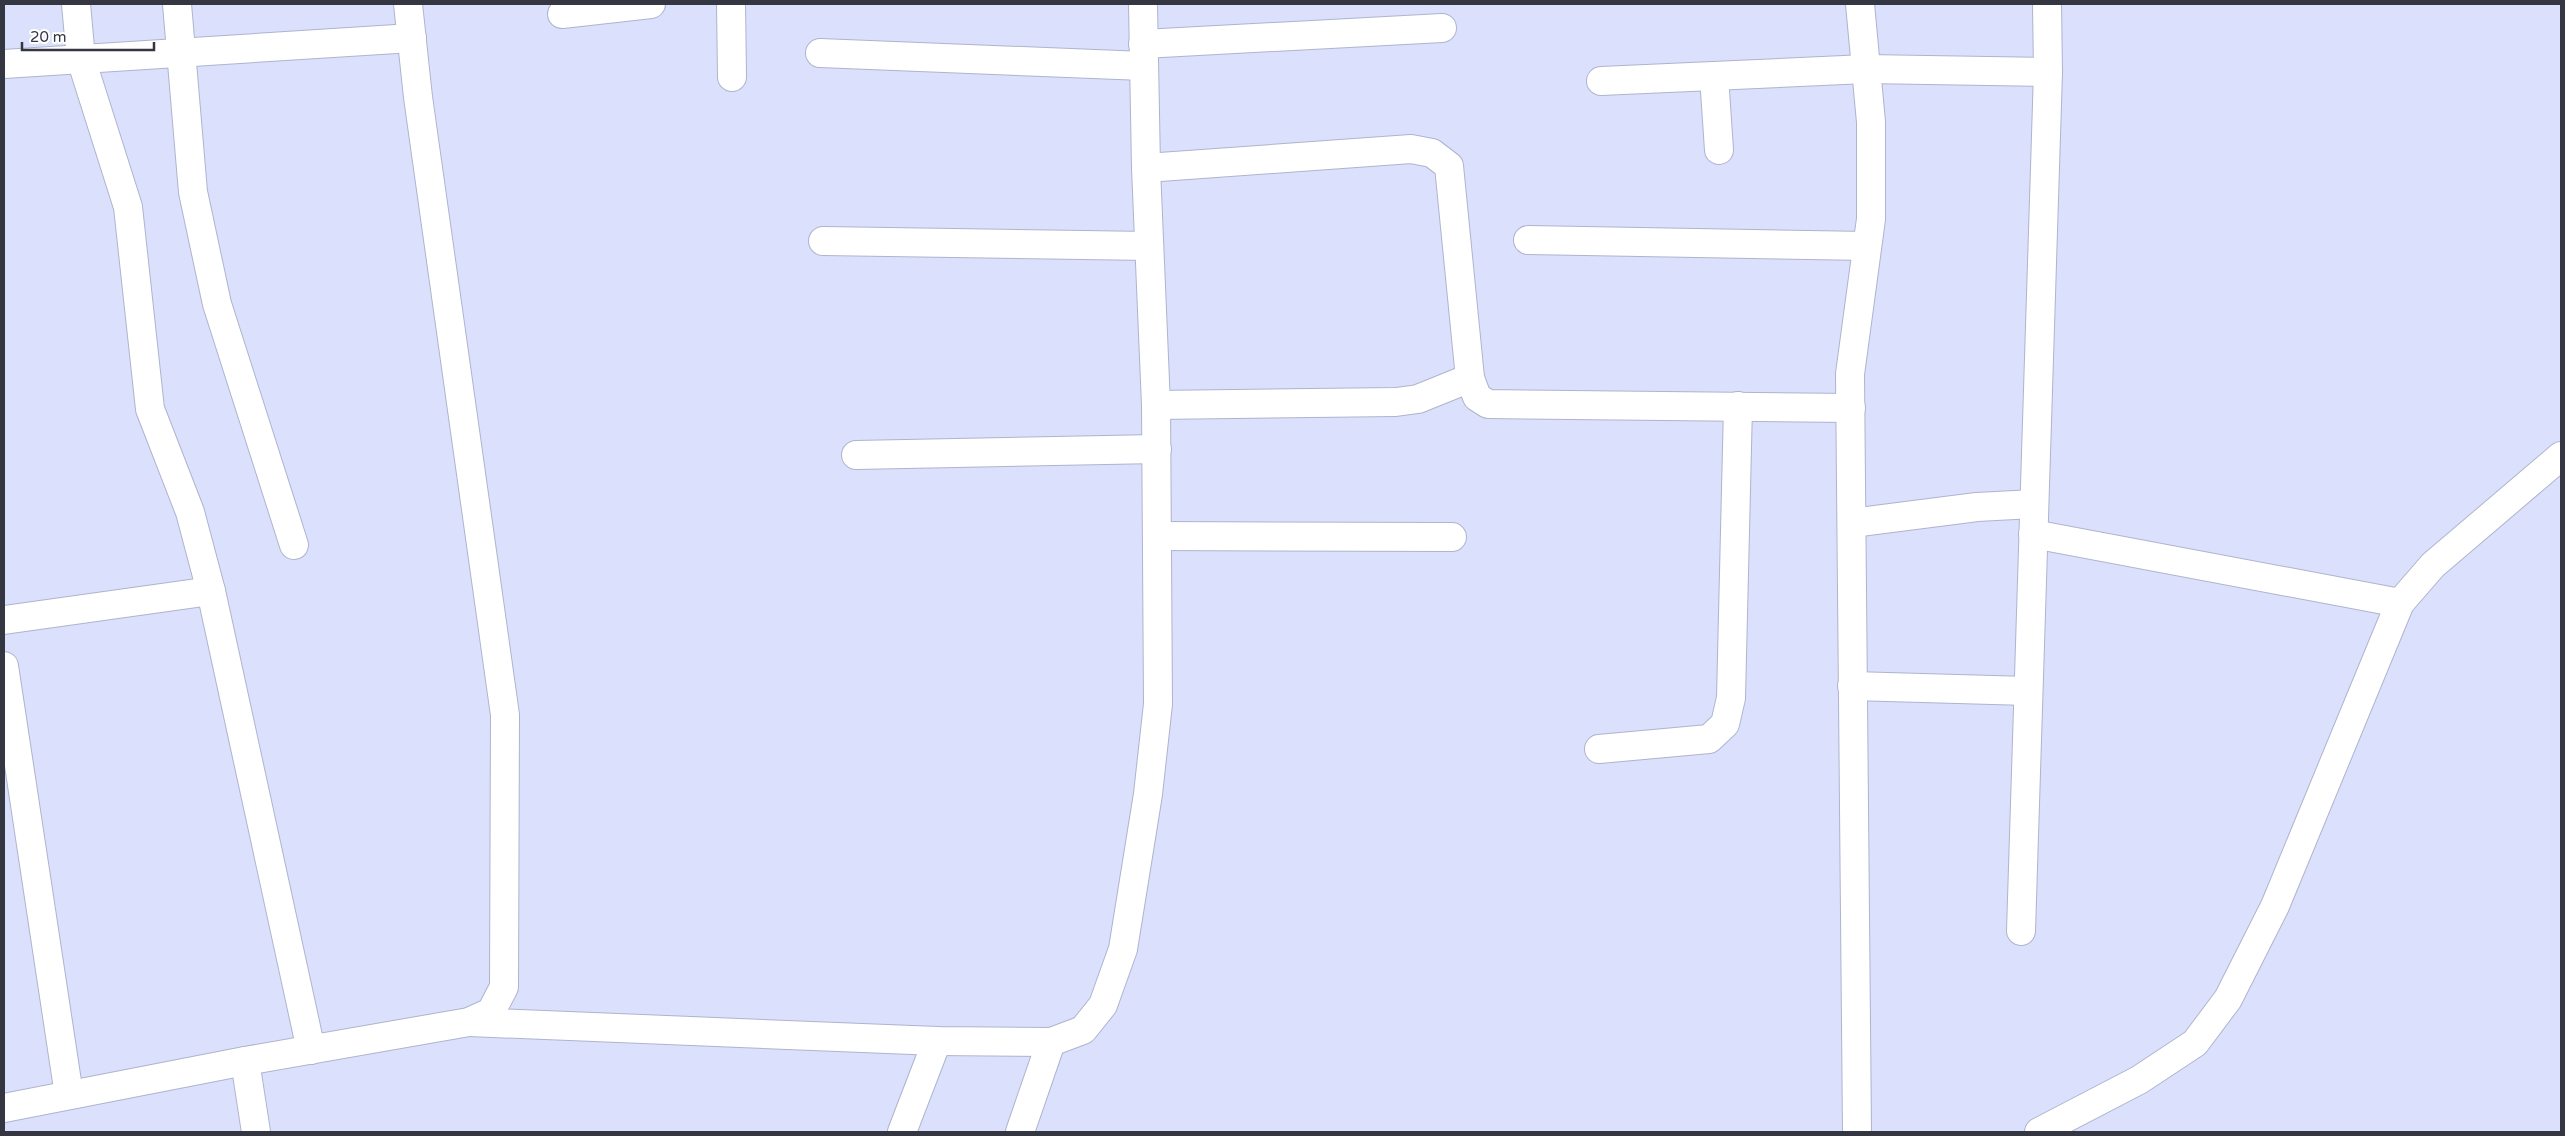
<svg xmlns="http://www.w3.org/2000/svg" width="2565" height="1136" viewBox="0 0 2565 1136" font-family="'Varela Round',sans-serif">
<rect width="100%" height="100%" fill="#dbe1fc"/>
<g fill="none" stroke-linecap="round" stroke-linejoin="round">
<!-- minor casing -->
<g stroke="#aeb4cd" stroke-width="30">
<g id="minor">
<polyline points="76,4 81,59 128,207 150,409 190,512 211,591 311,1050"/>
<polyline points="177,4 193,192 217,304 294,545"/>
<polyline points="731,4 732,77"/>
<polyline points="562,14 651,4"/>
<polyline points="1143,44 1442,28"/>
<polyline points="820,53 1144,66"/>
<polyline points="4,64 412,38"/>
<polyline points="1714,76 1719,150"/>
<polyline points="1601,81 1866,69 2048,72"/>
<polyline points="1146,168 1411,149 1432,153 1449,166 1470,378 1477,397 1488,404 1851,408"/>
<polyline points="1528,240 1867,246"/>
<polyline points="823,241 1149,246"/>
<polyline points="1156,405 1396,402 1418,399 1470,378"/>
<polyline points="856,455 1157,449"/>
<polyline points="1852,523 1977,507 2034,504"/>
<polyline points="2033,534 2400,603"/>
<polyline points="1157,536 1452,537"/>
<polyline points="4,620 211,591"/>
<polyline points="4,666 69,1095"/>
<polyline points="1852,686 2028,691"/>
<polyline points="1599,749 1709,739 1725,724 1731,698 1738,406"/>
<polyline points="2021,931 2048,72 2047,4"/>
<polyline points="469,1022 937,1041 1051,1042 1083,1030 1103,1005 1123,949 1148,794 1158,704 1156,405 1146,168 1143,4"/>
<polyline points="245,1061 256,1132"/>
<polyline points="4,1108 245,1061 469,1022 491,1012 504,987 505,715 418,97 408,4"/>
<polyline points="902,1132 937,1041"/>
<polyline points="1020,1132 1051,1042"/>
<polyline points="1857,1132 1850,374 1871,219 1871,122 1860,4"/>
<polyline points="2039,1132 2139,1080 2195,1043 2228,999 2275,906 2400,603 2433,565 2561,456"/>
</g>
</g>
<!-- minor -->
<use href="#minor" stroke="#fff" stroke-width="28"/>
</g>
<!-- border -->
<rect width="2565" height="1136" fill="none" stroke="#343641" stroke-width="10"/>
<!-- scale -->
<path d="M22 42v8h132v-8" fill="none" stroke="#343641" stroke-width="2.5"/>
<text x="30" y="42" font-size="15" fill="#343641" stroke="#ffffff" stroke-width="4" paint-order="stroke">20 m</text>
</svg>
